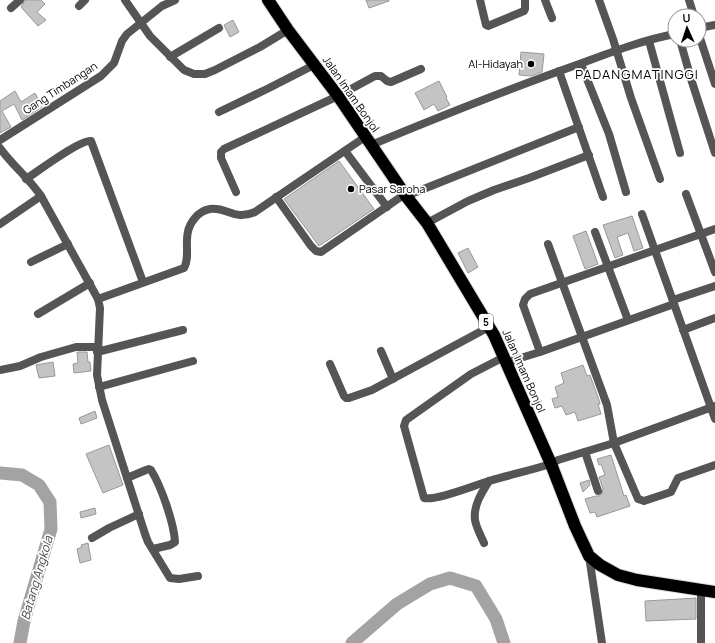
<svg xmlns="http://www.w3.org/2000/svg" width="715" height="643" viewBox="0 0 715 643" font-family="Manrope,sans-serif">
<rect width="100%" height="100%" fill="#fff"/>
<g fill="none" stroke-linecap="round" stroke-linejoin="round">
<!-- river -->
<g stroke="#a3a3a3" stroke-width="13">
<polyline points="0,473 22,475 39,485 50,502 51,529 24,621 20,643"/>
<polyline points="352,643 397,604 430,584 450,578 476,586 496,619 504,643"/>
</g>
</g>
<!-- building -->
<g fill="#c4c4c4" stroke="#999">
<polygon points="25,0 41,0 45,4 37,12 46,20 38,26 21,7"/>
<polygon points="366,0 389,0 389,1 369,8"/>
<polygon points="233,20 239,32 230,37 224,25"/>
<polygon points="521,52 544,54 542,72 531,76 519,75"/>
<polygon points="439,81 447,97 446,98 450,105 438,111 434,104 424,110 415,93"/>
<polygon points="15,91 21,102 35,93 42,107 22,120 14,104 2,111 11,127 0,133 0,101"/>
<polygon points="339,161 374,209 319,246 284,199"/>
<polygon points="632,216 643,248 634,251 628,233 617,237 623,255 615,258 603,225"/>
<polygon points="586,231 598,264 585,269 573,236"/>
<polygon points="468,248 478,267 468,273 458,253"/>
<polygon points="77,352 87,352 88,362 90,362 91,371 74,373 73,364 78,363"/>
<polygon points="53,362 55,376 39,378 36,365"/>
<polygon points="583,365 587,376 590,375 599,400 600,404 598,404 601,414 578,421 575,412 566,415 562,406 555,408 552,399 558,397 555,387 564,383 561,373"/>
<polygon points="95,411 97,418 81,424 79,418"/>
<polygon points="109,445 123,485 103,493 86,454"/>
<polygon points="611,455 624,496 626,495 630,506 597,517 595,512 590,513 585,499 596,496 599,496 602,494 603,489 599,477 605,475 601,464 599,465 597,459"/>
<polygon points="589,480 590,485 583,492 580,483"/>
<polygon points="95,508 96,514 81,518 80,512"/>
<polygon points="88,543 91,560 80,563 77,549 82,547 81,545"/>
<polygon points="696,598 696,619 646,621 645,601"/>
</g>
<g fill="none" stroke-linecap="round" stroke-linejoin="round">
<!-- highway casing -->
<g stroke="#dbdbdb" stroke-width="14">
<polyline id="highway" points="268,0 288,30 338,96 406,196 427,223 494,335 551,464 575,526 589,556 600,565 618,575 637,580 715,592"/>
</g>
<!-- minor -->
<g stroke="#555" stroke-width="8">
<polyline points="125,0 150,36 184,70 194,74 205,74 215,70 260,47 288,30"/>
<polyline points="480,0 486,25 488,26 524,11 525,9 525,0"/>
<polyline points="545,0 552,18"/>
<polyline points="599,0 613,39 631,98 660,179"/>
<polyline points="689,0 694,16"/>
<polyline points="79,6 85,0"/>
<polyline points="11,8 20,0"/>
<polyline points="699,28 715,25"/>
<polyline points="699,35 715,84"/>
<polyline points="680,40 691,79 715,153"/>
<polyline points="649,41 680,153"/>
<polyline points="170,57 219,28"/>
<polyline points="581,64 609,134 626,192"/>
<polyline points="559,71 603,197"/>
<polyline points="219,112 267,89 314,65"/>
<polyline points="0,140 101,76 114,63 122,41 127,34 162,6 175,0"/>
<path d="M371 145C441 116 511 88 582 63 612 52 643 40 675 34"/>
<path d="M0 148C12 165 29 178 41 196L98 299 100 308 97 375 102 400 145 534 148 542 170 578 179 579 198 576"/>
<polyline points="345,151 387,207"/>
<path d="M26 179C37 172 81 139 91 141L143 282"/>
<polyline points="236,192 221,158 221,152 224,149 338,96 375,76 381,76 387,81 391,82 421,69"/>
<polyline points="686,194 715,272"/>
<polyline points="406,196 579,127"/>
<polyline points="276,197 311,246 316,251 321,252 405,194"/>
<polyline points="642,214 715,419"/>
<polyline points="427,223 468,201 494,190 529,178 589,155"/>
<polyline points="0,224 41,196"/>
<polyline points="595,232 628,320"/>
<polyline points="548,244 607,405 614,443 638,499 644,501 671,492 678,478 715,465"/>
<polyline points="31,262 68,244"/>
<path d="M98 299 184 268C192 254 180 235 195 218 199 213 204 210 210 209 228 207 234 221 255 212L365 137"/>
<polyline points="673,300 715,286"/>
<polyline points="38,314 90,283"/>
<polyline points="683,330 715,318"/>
<polyline points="381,351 393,379"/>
<polyline points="97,352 183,330"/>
<polyline points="540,352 523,305 525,299 530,294 715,229"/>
<path d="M504 357 471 374 406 420 404 426 424 498C436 501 475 485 489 481 510 475 531 470 551 464L558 460 614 443 715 406"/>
<polyline points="330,364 344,396 346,398 349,398 372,390 489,327"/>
<polyline points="507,364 514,360 540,352 674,304"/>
<polyline points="0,370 20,366 41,357 76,347 98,347"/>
<polyline points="99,387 193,361"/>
<polyline points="585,452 598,491"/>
<path d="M127 478 146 470 149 469 151 470C161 486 174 523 175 542L170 545 153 549"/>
<polyline points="92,538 109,528 139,514"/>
<path d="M484 543C481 536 476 527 475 520 473 506 482 492 489 481"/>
<polyline points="589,556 602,643"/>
<polyline points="701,643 701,589"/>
</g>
<!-- highway -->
<use href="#highway" stroke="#000" stroke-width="12"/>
</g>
<!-- markers -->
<g fill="#000" stroke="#fff" stroke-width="1.5">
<circle cx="531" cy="64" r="4"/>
<circle cx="351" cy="189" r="4"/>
</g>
<g text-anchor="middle" stroke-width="3.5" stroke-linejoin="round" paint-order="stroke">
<!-- shield labels -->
<rect fill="#fff" stroke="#4c4c4c" stroke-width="1" x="479" y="314" width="14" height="16" rx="3"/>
<g font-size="10" font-weight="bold" fill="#000">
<text x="486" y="326">5</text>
</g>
<!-- poi labels -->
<g font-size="11" fill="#000" stroke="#fff" text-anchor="end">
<text x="523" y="68">Al-Hidayah</text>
<text x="359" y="193" text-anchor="start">Pasar Saroha</text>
</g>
<!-- street labels -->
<g font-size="11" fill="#000" stroke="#fff">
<text transform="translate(60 88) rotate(-33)" y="4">Gang Timbangan</text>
<text transform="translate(351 94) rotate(55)" y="4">Jalan Imam Bonjol</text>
<text transform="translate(524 371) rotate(66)" y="4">Jalan Imam Bonjol</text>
</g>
<!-- water labels -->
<g font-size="12" font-style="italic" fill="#444" stroke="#fff">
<text transform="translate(37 578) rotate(-74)" y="4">Batang Angkola</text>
</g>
<!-- quarter labels -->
<g font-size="13" letter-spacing="1" fill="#000" stroke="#fff">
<text x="637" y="79">PADANGMATINGGI</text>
</g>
</g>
<!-- north arrow -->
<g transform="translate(687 28) rotate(357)"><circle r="19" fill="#ffffff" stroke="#999999"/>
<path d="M0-3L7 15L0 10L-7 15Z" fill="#000000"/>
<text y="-6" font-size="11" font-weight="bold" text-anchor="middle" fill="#000000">U</text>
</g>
</svg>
